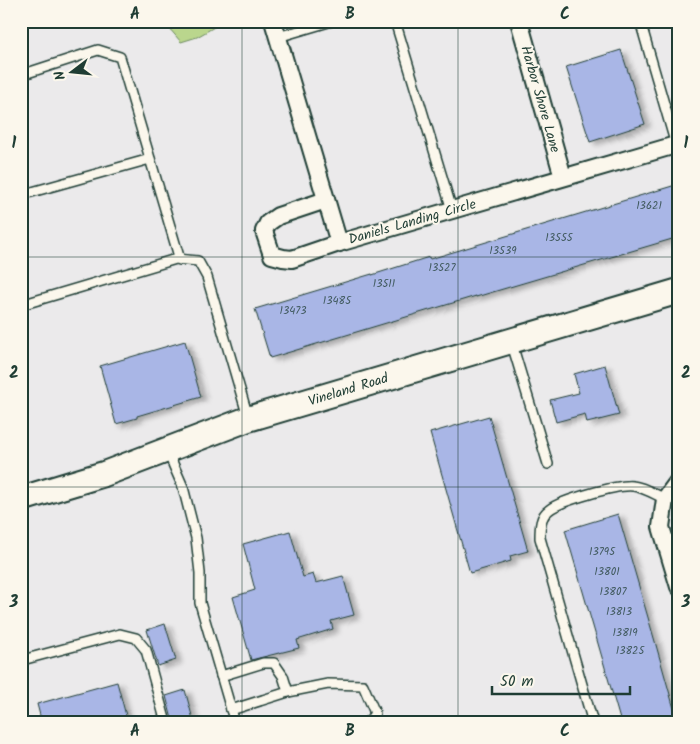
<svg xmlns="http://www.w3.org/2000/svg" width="700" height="744" viewBox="0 0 700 744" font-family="Kalam,sans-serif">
<defs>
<filter id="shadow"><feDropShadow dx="5.5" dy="3" stdDeviation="2.5" flood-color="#0004"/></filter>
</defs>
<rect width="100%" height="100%" fill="#ebeaeb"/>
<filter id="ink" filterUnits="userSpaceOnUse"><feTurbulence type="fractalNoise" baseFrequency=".02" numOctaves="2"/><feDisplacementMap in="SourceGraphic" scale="10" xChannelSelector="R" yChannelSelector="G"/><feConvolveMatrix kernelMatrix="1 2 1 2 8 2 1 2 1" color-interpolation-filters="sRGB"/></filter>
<g filter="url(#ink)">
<!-- green -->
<polygon fill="#bad68d" stroke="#6c8a60" points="163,21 215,21 216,26 197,37 181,42"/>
<!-- building -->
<g fill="#a9b6e6" stroke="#1f3d34" filter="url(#shadow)">
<polygon points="621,50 645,124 590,142 566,67"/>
<polygon points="679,184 679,237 476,297 476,296 270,358 255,309 372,274 372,275 429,257 430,259"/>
<polygon points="185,341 201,397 137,416 137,418 116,424 100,366"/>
<polygon points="605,365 619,415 587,423 585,414 556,422 550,400 579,393 574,374"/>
<polygon points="489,416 528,551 510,556 511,561 470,573 430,433"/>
<polygon points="618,514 656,645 678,723 647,723 645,718 628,723 621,723 577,571 565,530"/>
<polygon points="290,531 303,577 313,574 316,583 343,576 354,615 331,621 333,629 297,640 299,648 251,660 233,597 255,590 243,544"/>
<polygon points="165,624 176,660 158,666 147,630"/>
<polygon points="117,682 128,723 42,723 37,704"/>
<polygon points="185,690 194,723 173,723 166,696"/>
</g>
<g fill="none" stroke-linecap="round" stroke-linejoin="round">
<!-- lane casing -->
<g stroke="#1f3d34" stroke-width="12">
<g id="lane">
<polyline points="395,21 452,210"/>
<polyline points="640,21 676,145"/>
<polyline points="278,37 332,21"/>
<polyline points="21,75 98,50 120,57 180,260"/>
<polyline points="21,195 150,159"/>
<polyline points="21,305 176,259 198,261 207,277 248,417"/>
<polyline points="511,341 548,464"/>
<polyline points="167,450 183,487 196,538 200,573 200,603 235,723"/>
<polyline points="26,659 120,634 136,638 146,650 166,723"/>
<polyline points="221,676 263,663 274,663 283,676 288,692 231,710"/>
<polyline points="288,692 328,684 363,685 375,713 368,723"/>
<path d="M593 723 540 538C540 528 540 516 549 510 559 501 619 484 633 486 644 487 656 495 665 499"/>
</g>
</g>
<!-- street casing -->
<g stroke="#1f3d34" stroke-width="20">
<g id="street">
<polyline points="273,21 339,243 679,144"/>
<polyline points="519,21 563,177"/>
<polyline points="326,200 278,216 268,223 264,231 272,255 283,258 292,259 339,243"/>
<polyline points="679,480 665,499 661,527 679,587"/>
</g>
</g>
<!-- secondary casing -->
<g stroke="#1f3d34" stroke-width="28">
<polyline id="secondary" points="21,499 104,474 248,419 679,291"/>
</g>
<!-- lane -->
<use href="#lane" stroke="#fbf7ec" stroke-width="9"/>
<!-- street -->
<use href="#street" stroke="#fbf7ec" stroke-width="16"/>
<!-- secondary -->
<use href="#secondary" stroke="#fbf7ec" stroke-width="24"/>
</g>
</g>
<!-- grid -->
<path fill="none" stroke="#1f3d34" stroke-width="1" stroke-opacity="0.55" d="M242 21V723M458 21V723M21 257H679M21 487H679"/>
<g text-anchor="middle" stroke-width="4" stroke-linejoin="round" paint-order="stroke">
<!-- number labels -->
<g font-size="11" fill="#425b60">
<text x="649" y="209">13621</text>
<text x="559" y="241">13555</text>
<text x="503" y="254">13539</text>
<text x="442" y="271">13527</text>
<text x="384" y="287">13511</text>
<text x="337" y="304">13485</text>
<text x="293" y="314">13473</text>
<text x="602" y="555">13795</text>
<text x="607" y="575">13801</text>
<text x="613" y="595">13807</text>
<text x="619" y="615">13813</text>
<text x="625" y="636">13819</text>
<text x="630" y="654">13825</text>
</g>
<!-- street labels -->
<g font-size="14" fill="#1f3d34" stroke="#fbf7ec">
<text transform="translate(541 99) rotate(74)" y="5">Harbor Shore Lane</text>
<text transform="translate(412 221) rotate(-16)" y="5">Daniels Landing Circle</text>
<text transform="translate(348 389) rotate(-17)" y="5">Vineland Road</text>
</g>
</g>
<!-- margin -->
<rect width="700" height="744" fill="none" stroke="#fbf7ec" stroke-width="55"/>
<!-- north arrow -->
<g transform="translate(72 72) rotate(254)" stroke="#fbf7ec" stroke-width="4" paint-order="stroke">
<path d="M0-4L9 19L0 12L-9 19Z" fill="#1f3d34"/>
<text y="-8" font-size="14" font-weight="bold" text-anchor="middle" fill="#1f3d34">N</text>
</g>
<!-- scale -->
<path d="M492 686v8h138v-8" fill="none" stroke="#1f3d34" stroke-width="2.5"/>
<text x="500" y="686" font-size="15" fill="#1f3d34" stroke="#fbf7ec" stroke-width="4" paint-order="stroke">50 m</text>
<rect x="28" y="28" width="644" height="688" fill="none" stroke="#1f3d34" stroke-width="2"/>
<g font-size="16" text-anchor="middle" font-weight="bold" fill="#1f3d34">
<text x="135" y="19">A</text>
<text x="350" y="19">B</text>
<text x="565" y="19">C</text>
<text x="14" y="148">1</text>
<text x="686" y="148">1</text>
<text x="14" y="378">2</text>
<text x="686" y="378">2</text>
<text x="14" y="607">3</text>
<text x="686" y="607">3</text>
<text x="135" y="736">A</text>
<text x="350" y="736">B</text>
<text x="565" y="736">C</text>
</g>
</svg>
